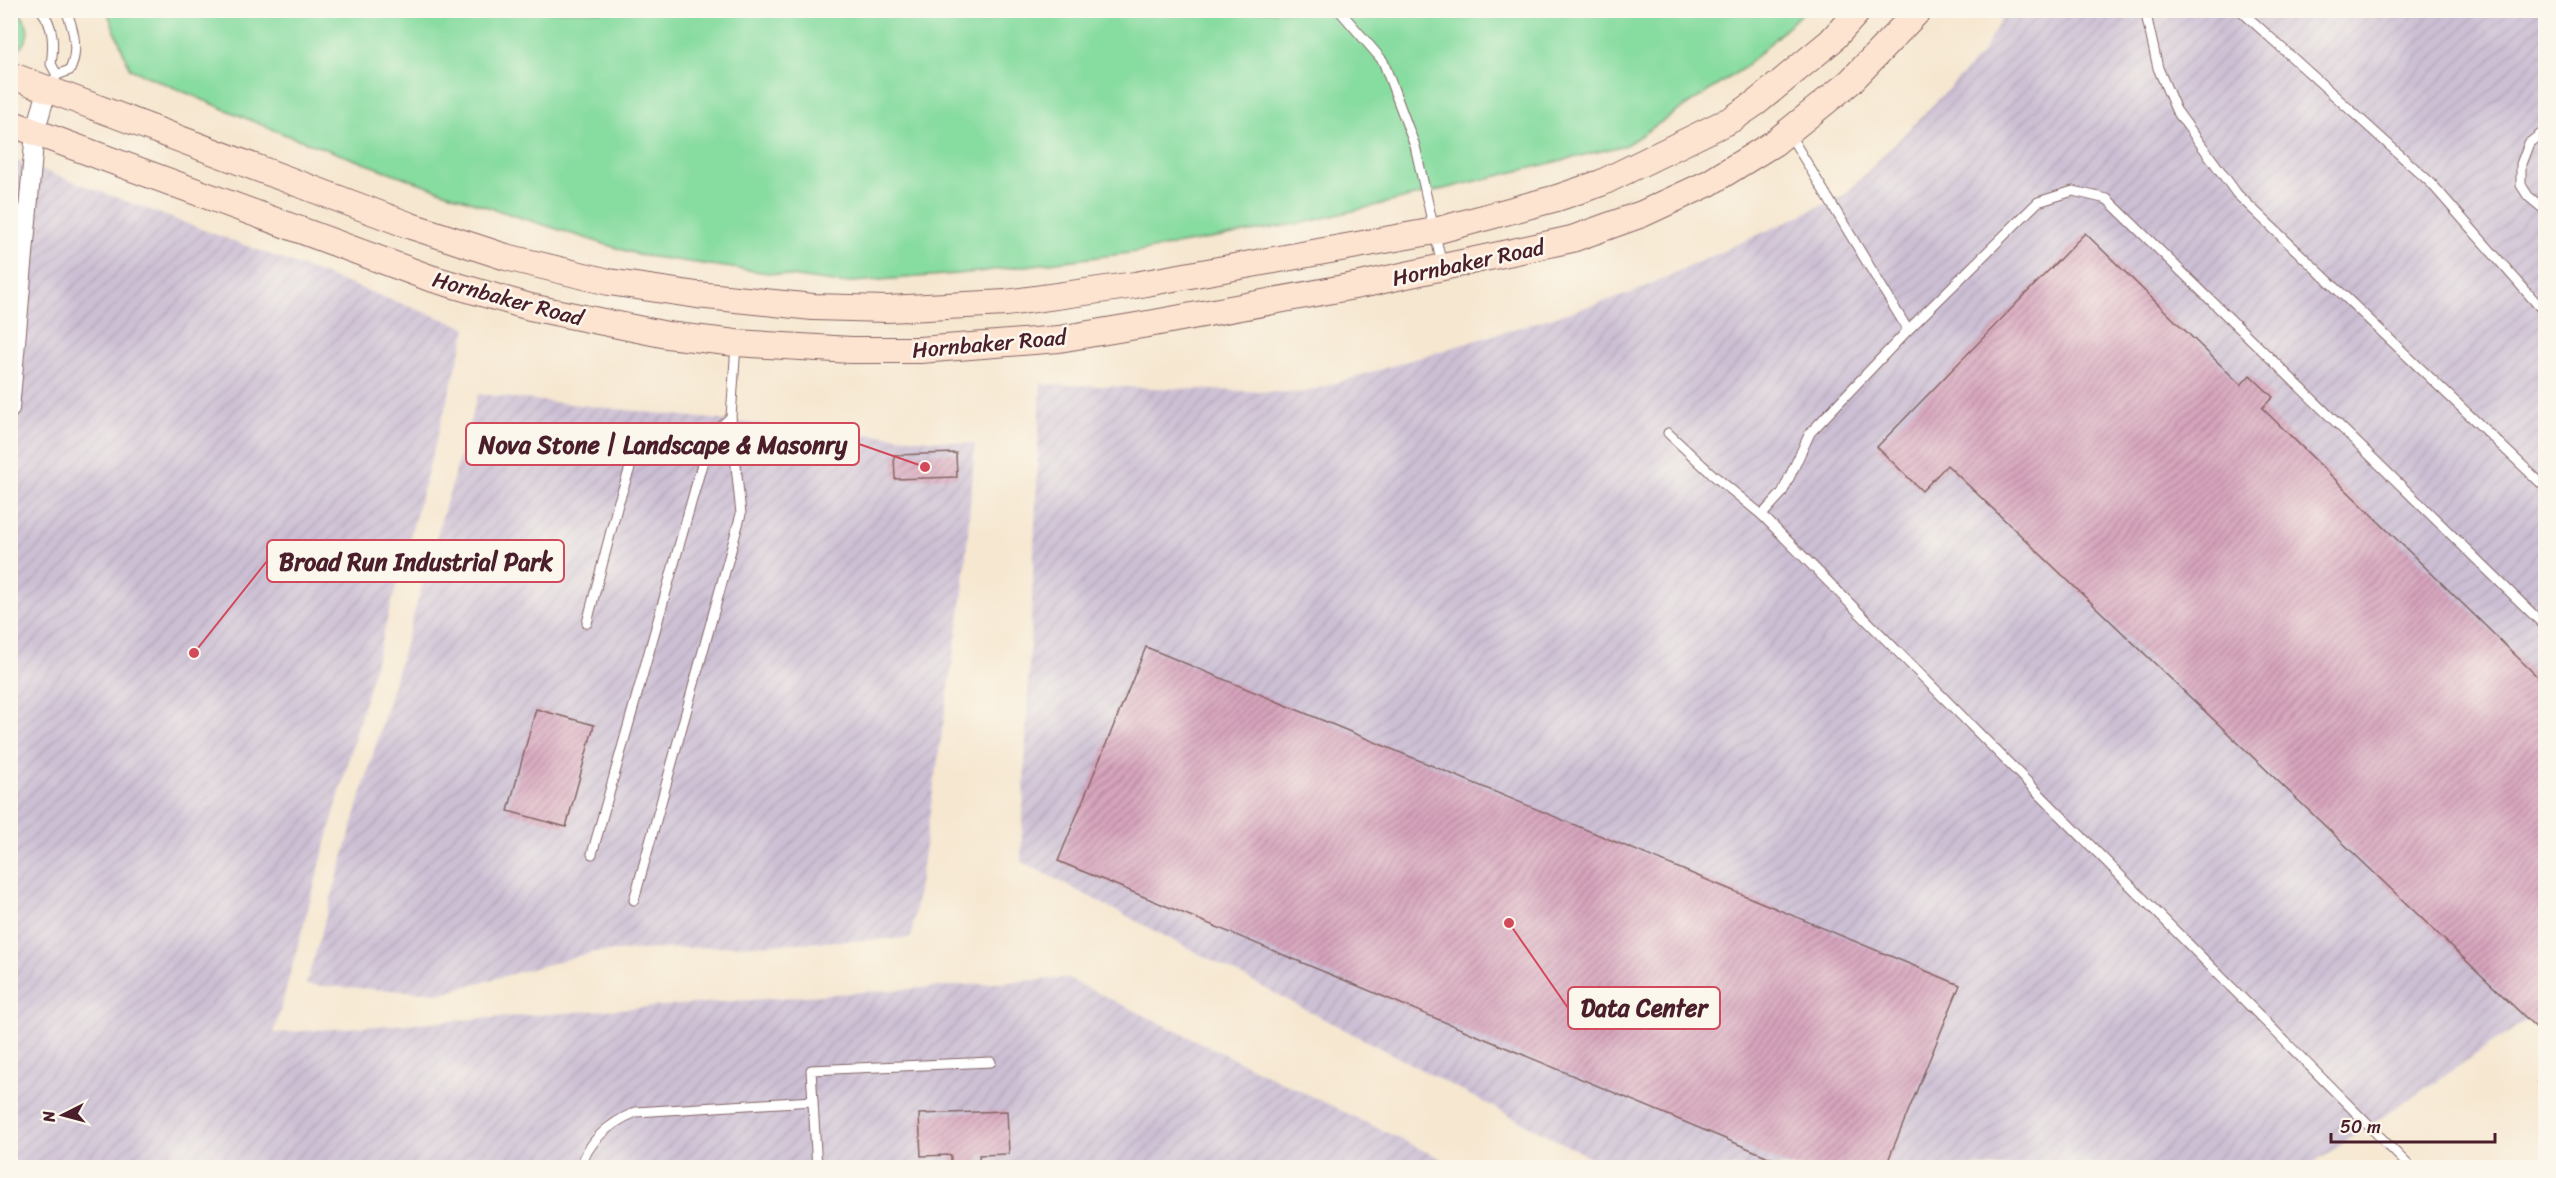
<svg xmlns="http://www.w3.org/2000/svg" width="2556" height="1178" viewBox="0 0 2556 1178" font-family="Sriracha,sans-serif">
<defs>
<pattern id="industrial-furrows" width="10" height="10" patternUnits="userSpaceOnUse" patternTransform="scale(1.5)"><rect width="10" height="10" fill="#ccbfd4"/><path d="M-1 1l2-2M0 10L10 0M9 11l2-2" fill="none" stroke="#b1a4b6"/></pattern>
<pattern id="building-hatch" width="6" height="6" patternUnits="userSpaceOnUse" patternTransform="scale(1.5)"><rect width="6" height="6" fill="#d7a4bd"/><path d="M-1 1l2-2M0 6l6-6M5 7l2-2" fill="none" stroke="#b0859a"/></pattern>
</defs>
<rect width="100%" height="100%" fill="#fbf7ec"/>
<filter id="ink" filterUnits="userSpaceOnUse"><feTurbulence type="fractalNoise" baseFrequency=".0167" numOctaves="2"/><feDisplacementMap in="SourceGraphic" scale="12" xChannelSelector="R" yChannelSelector="G"/><feConvolveMatrix kernelMatrix="1 2 1 2 8 2 1 2 1" color-interpolation-filters="sRGB"/></filter>
<filter id="wash" filterUnits="userSpaceOnUse"><feTurbulence type="fractalNoise" baseFrequency=".008" numOctaves="4" result="noise"/><feDisplacementMap in="SourceGraphic" scale="24" xChannelSelector="R" yChannelSelector="G"/><feGaussianBlur stdDeviation="1.35" result="paint"/><feColorMatrix in="noise" values="0 0 0 0 0 0 0 0 0 0 0 0 0 0 0 0 0 1.4 0 .05"/><feComposite in="paint" operator="in"/></filter>
<g filter="url(#wash)">
<rect width="100%" height="100%" fill="#f6e7d0"/>
<!-- industrial -->
<g fill="url(#industrial-furrows)">
<polygon points="2006,11 2545,11 2545,1008 2308,1167 1608,1167 1021,861 1041,384 1303,393 1629,294 1845,195 1981,55"/>
<polygon points="10,158 467,328 274,1033 1067,978 1458,1167 11,1167"/>
<polygon points="478,394 777,426 975,444 963,593 911,938 594,952 441,993 306,985"/>
</g>
<!-- grass -->
<g fill="#87dca0" stroke="#687e66" stroke-width="1.5">
<path d="M10 11H18C33 28 31 42 11 55Z"/>
<polygon points="107,11 1804,11 1744,68 1626,145 1307,222 1129,253 969,273 841,283 639,255 478,204 281,133 130,69"/>
</g>
<g id="blocks">
<!-- building -->
<g fill="url(#building-hatch)">
<polygon points="2085,233 2241,385 2250,375 2273,397 2262,408 2546,685 2546,1037 1947,465 1922,491 1877,447"/>
<polygon points="956,453 957,477 895,479 894,455"/>
<polygon points="1146,647 1960,985 1885,1168 1795,1168 1058,861"/>
<polygon points="536,709 594,725 566,827 508,811"/>
<polygon points="2546,1075 2546,1089 2538,1082"/>
<polygon points="1007,1111 1009,1154 979,1155 980,1165 951,1166 951,1155 921,1156 919,1114"/>
</g>
</g>
</g>
<g filter="url(#ink)">
<use href="#blocks" fill-opacity="0" stroke="#866565" stroke-width="1.5"/>
<g fill="none" stroke-linecap="round" stroke-linejoin="round">
<!-- service casing -->
<g stroke="#866565" stroke-width="11">
<g id="service">
<path d="M41 10C54 26 54 45 51 64L57 75"/>
<polyline points="1339,10 1383,61 1415,146 1442,265"/>
<polyline points="2145,10 2158,68 2176,110 2237,194 2545,487"/>
<polyline points="2240,10 2431,183 2546,314"/>
<path d="M49 89 57 75 70 70C79 50 74 30 66 10"/>
<polyline points="2546,130 2529,143 2521,164 2521,185 2528,196 2546,211"/>
<polyline points="1788,132 1908,330"/>
<polyline points="1668,433 1713,475 1762,515"/>
<polyline points="587,623 618,504 634,456 704,442 731,417"/>
<polyline points="592,854 710,436"/>
<polyline points="634,900 741,514 731,417 736,345"/>
<polyline points="10,1167 15,1168"/>
<path d="M580 1168C589 1140 609 1123 636 1112L813 1101"/>
<polyline points="817,1168 811,1070 991,1062"/>
<polyline points="2411,1168 1762,515 1782,493 1810,433 1908,330 2038,202 2073,191 2107,199 2546,627"/>
</g>
</g>
<!-- minor casing -->
<g stroke="#866565" stroke-width="20">
<polyline id="minor" points="10,409 35,132 47,91"/>
</g>
<!-- secondary casing -->
<g stroke="#866565" stroke-width="28">
<g id="secondary">
<polyline points="10,75 411,226 506,257 609,282 697,295 813,307 887,309 1006,303 1135,285 1435,231 1557,198 1601,183 1732,119 1757,102 1831,41 1859,10"/>
<polyline points="10,123 430,278 530,307 667,335 736,343 851,350 920,350 1059,339 1154,323 1365,284 1572,239 1642,214 1709,183 1774,143 1850,82 1919,10"/>
</g>
</g>
<!-- service -->
<use href="#service" stroke="#fff" stroke-width="9"/>
<!-- minor -->
<use href="#minor" stroke="#fff" stroke-width="18"/>
<!-- secondary -->
<use href="#secondary" stroke="#fde4d1" stroke-width="26"/>
</g>
</g>
<g text-anchor="middle" stroke-width="5" stroke-linejoin="round" paint-order="stroke">
<!-- street labels -->
<g font-size="22" fill="#4a1f2b" stroke="#fbf7ec">
<text transform="translate(1468 262) rotate(-12)" y="8">Hornbaker Road</text>
<text transform="translate(508 298) rotate(15)" y="8">Hornbaker Road</text>
<text transform="translate(989 343) rotate(-5)" y="8">Hornbaker Road</text>
</g>
</g>
<!-- callouts -->
<path fill="none" stroke="#d1495b" stroke-width="2" d="M925 467L859 444M194 653L267 561M1509 923L1568 1008"/>
<g fill="#d1495b" stroke="#fbf7ec" stroke-width="2">
<circle cx="925" cy="467" r="6"/>
<circle cx="194" cy="653" r="6"/>
<circle cx="1509" cy="923" r="6"/>
</g>
<g fill="#fbf7ec" stroke="#d1495b" stroke-width="2">
<rect x="466" y="423" width="393" height="42" rx="6"/>
<rect x="267" y="540" width="297" height="42" rx="6"/>
<rect x="1568" y="987" width="152" height="42" rx="6"/>
</g>
<g font-size="24" text-anchor="middle" font-weight="bold" fill="#4a1f2b">
<text x="663" y="453">Nova Stone | Landscape &amp; Masonry</text>
<text x="416" y="570">Broad Run Industrial Park</text>
<text x="1644" y="1016">Data Center</text>
</g>
<!-- margin -->
<rect width="2556" height="1178" fill="none" stroke="#fbf7ec" stroke-width="36"/>
<!-- north arrow -->
<g transform="translate(63 1115) rotate(264)" stroke="#fbf7ec" stroke-width="4.5" paint-order="stroke">
<path d="M0-4.5L10 22L0 15L-10 22Z" fill="#4a1f2b"/>
<text y="-9" font-size="16" font-weight="bold" text-anchor="middle" fill="#4a1f2b">N</text>
</g>
<!-- scale -->
<path d="M2331 1133v9h164v-9" fill="none" stroke="#4a1f2b" stroke-width="3"/>
<text x="2340" y="1133" font-size="18" fill="#4a1f2b" stroke="#fbf7ec" stroke-width="4.5" paint-order="stroke">50 m</text>
</svg>
